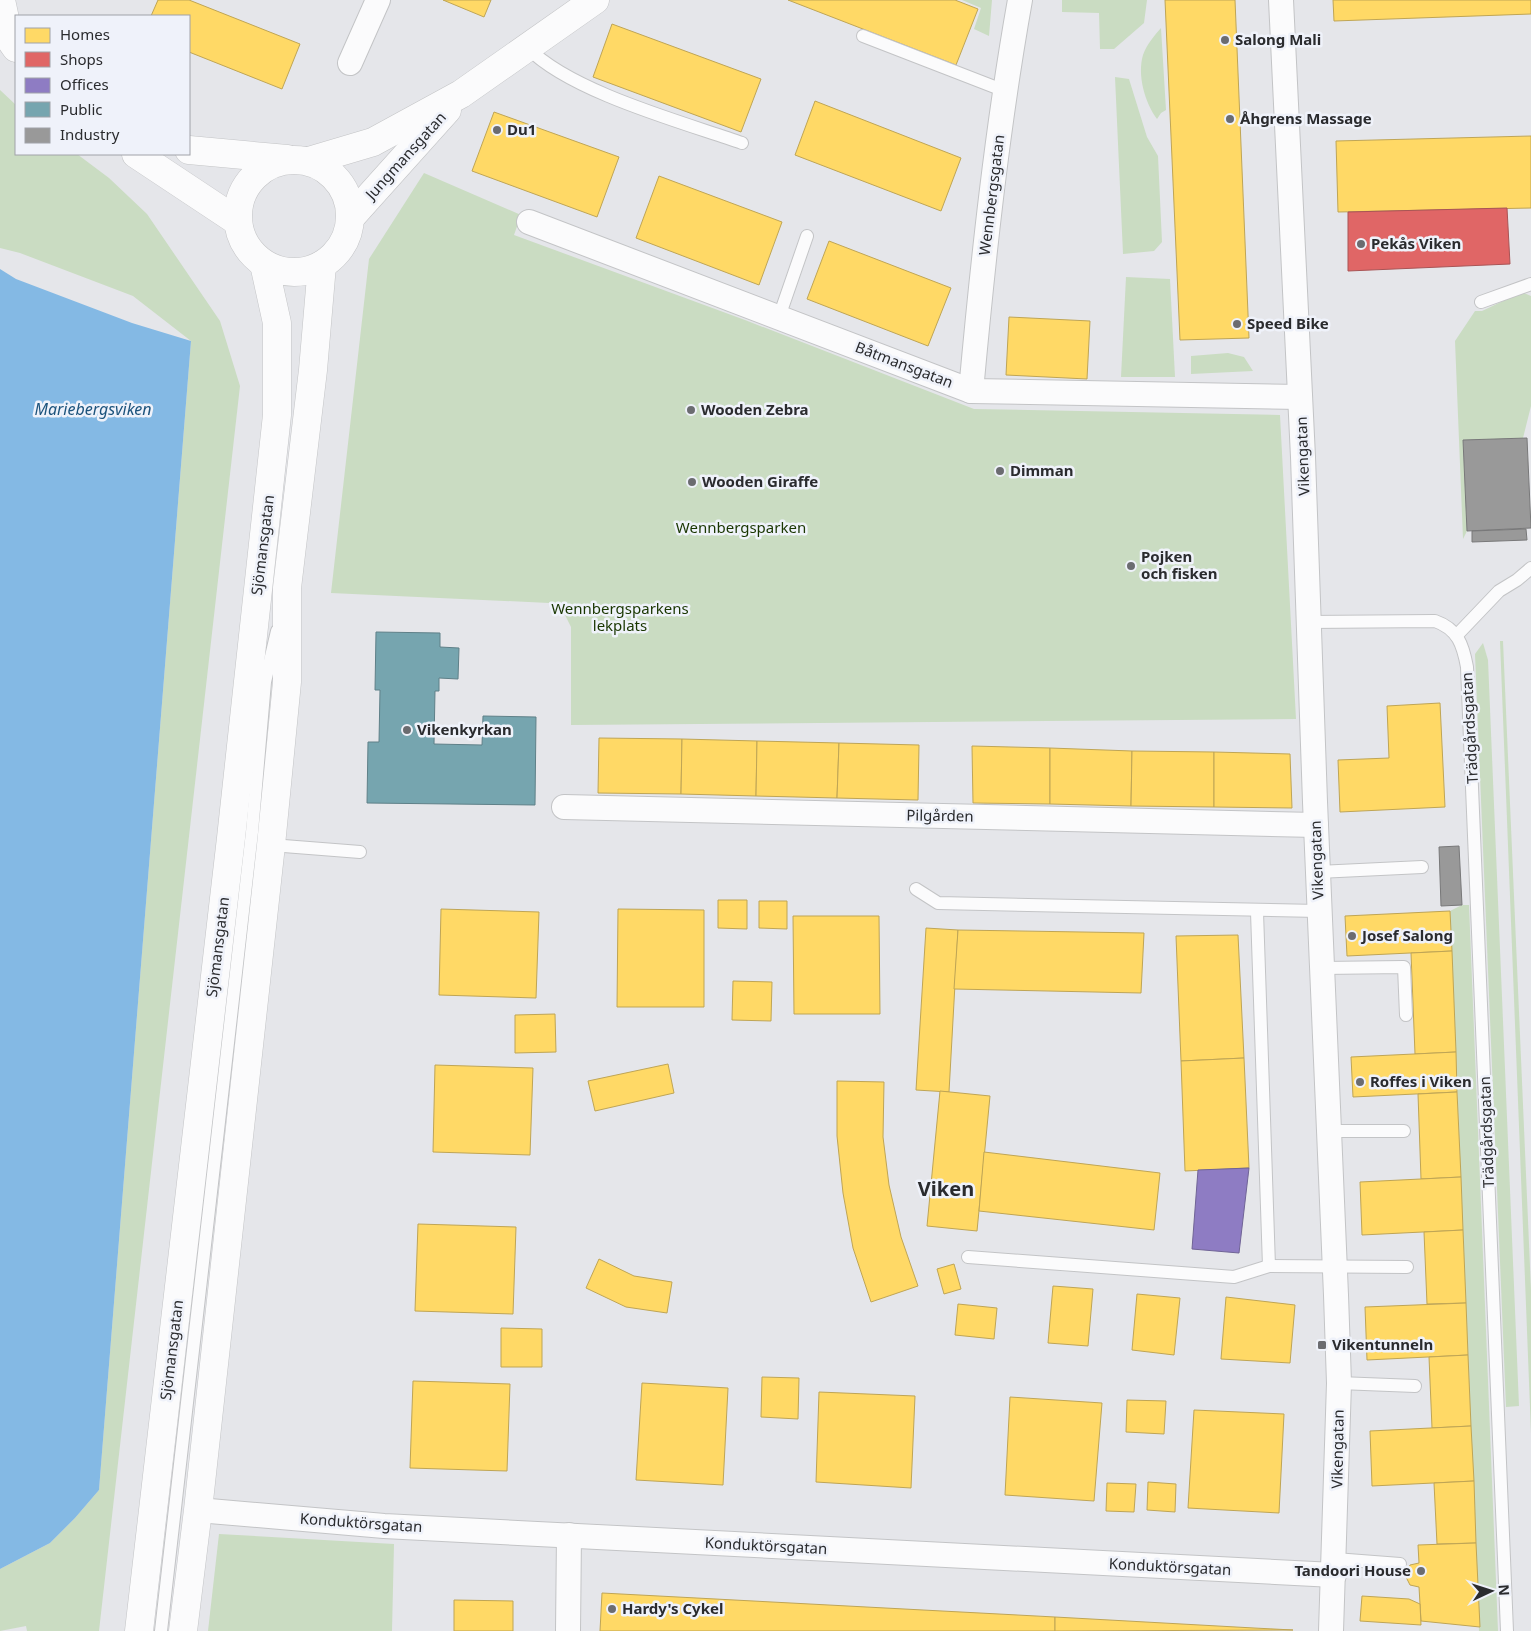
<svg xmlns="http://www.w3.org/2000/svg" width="1531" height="1631" viewBox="0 0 1531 1631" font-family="'Noto Sans',sans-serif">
<rect width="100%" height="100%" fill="#e5e6ea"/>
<!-- green -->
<g fill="#cadcc2">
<polygon points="962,0 992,0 989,36 974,29 981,8"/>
<polygon points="1062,0 1147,0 1144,23 1114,49 1100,49 1099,13 1062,12"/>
<path d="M1161 28 1166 110 1161 113 1157 119C1145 103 1137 75 1143 55 1147 44 1154 36 1161 28Z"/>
<polygon points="1115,77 1129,79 1147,137 1158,156 1162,242 1154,251 1123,254"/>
<polygon points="0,90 16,105 16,154 77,154 109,178 147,214 220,321 240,386 99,1631 27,1631 26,1626 0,1631 0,1569 50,1543 75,1518 99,1490 191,341 133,296 20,253 0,248"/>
<polygon points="424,173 521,215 514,235 745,320 974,409 1280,415 1296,719 571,725 571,627 563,611 549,603 331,593 369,259"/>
<polygon points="1126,277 1170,279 1175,377 1121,377"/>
<polygon points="1522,292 1531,296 1531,406 1523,438 1463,441 1467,531 1463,539 1455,341 1475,311 1482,311"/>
<polygon points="1228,353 1244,357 1253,371 1191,374 1191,356"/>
<polygon points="1500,641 1503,641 1531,1290 1531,1433"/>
<polygon points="1483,643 1488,660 1519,1406 1506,1407 1475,654"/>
<polygon points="1462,905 1469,905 1498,1631 1479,1631 1450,911"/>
<polygon points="219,1534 394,1544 392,1631 208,1631"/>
</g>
<!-- water -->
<polygon fill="#84b9e4" points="0,269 16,279 132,323 191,341 99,1490 75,1518 50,1543 0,1569"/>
<!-- homes -->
<g fill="#ffd966" stroke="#bfa555">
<polygon points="158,0 189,0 300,44 282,89 189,52 189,16 151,16"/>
<polygon points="443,0 491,0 484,17"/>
<polygon points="788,0 955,0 978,9 956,65"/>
<polygon points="1165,0 1235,0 1249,338 1180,340"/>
<polygon points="1333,0 1531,0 1531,14 1334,21"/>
<polygon points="612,24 761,79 741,132 593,77"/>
<polygon points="815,101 961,158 941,211 795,155"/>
<polygon points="494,112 619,157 597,217 472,171"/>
<polygon points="1531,136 1531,208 1338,212 1336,141"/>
<polygon points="659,176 782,222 759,285 636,238"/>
<polygon points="829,241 951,288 928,346 807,299"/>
<polygon points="1009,317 1090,321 1087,379 1006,375"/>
<polygon points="1440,703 1445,807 1340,812 1338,760 1389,758 1387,706"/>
<polygon points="599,738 682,739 681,794 598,793"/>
<polygon points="682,739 757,741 756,796 681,794"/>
<polygon points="757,741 839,743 837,798 756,796"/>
<polygon points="839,743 919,745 918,800 837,798"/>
<polygon points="972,746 1050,748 1050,804 973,803"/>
<polygon points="1050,748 1132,751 1131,806 1050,804"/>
<polygon points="1132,751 1214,752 1214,807 1131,806"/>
<polygon points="1214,752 1290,754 1292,808 1214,807"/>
<polygon points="718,900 747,900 747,929 718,928"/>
<polygon points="759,901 787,901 787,929 759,928"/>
<polygon points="441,909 539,912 536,998 439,995"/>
<polygon points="618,909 704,910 704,1007 617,1007"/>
<polygon points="1450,911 1452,951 1347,956 1345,916"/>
<polygon points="793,916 879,916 880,1014 794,1014"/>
<polygon points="926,928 958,930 949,1092 916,1090"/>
<polygon points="958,930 1144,933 1141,993 954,989"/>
<polygon points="1238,935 1244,1058 1181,1061 1176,936"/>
<polygon points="1452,951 1456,1052 1415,1054 1411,953"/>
<polygon points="733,981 772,982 771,1021 732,1020"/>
<polygon points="555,1014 556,1052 515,1053 515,1015"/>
<polygon points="1456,1052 1457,1092 1353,1097 1351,1057"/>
<polygon points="1244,1058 1249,1168 1185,1171 1181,1061"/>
<polygon points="668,1064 674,1093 595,1111 588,1081"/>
<polygon points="435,1065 533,1068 530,1155 433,1152"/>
<polygon points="837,1081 884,1082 883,1137 889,1185 901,1237 918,1286 871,1302 853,1248 843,1193 837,1136"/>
<polygon points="940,1091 990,1096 977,1231 927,1226"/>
<polygon points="1457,1092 1461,1177 1421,1179 1418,1094"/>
<polygon points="984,1152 1160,1173 1154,1230 979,1211"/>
<polygon points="1461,1177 1463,1230 1362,1235 1360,1182"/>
<polygon points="418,1224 516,1227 513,1314 415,1311"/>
<polygon points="1463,1230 1466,1303 1427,1304 1424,1232"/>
<polygon points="599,1259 634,1276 672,1282 667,1313 626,1307 586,1288"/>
<polygon points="954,1264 961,1289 944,1294 937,1269"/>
<polygon points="1053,1286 1093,1289 1088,1346 1048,1343"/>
<polygon points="1137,1294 1180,1298 1174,1355 1132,1350"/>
<polygon points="1226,1297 1295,1305 1290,1363 1221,1359"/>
<polygon points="1466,1303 1468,1355 1367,1360 1365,1307"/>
<polygon points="958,1304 997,1308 994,1339 955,1335"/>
<polygon points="501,1328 542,1329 542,1367 501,1367"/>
<polygon points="1468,1355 1471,1426 1432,1428 1429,1357"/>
<polygon points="762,1377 799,1378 798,1419 761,1417"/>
<polygon points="413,1381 510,1384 507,1471 410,1468"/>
<polygon points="642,1383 728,1388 723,1485 636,1480"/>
<polygon points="819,1392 915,1396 911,1488 816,1482"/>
<polygon points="1010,1397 1102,1403 1094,1501 1005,1495"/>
<polygon points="1127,1400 1166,1401 1164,1434 1126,1432"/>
<polygon points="1194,1410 1284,1414 1279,1513 1188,1508"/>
<polygon points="1471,1426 1474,1481 1372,1486 1370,1431"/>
<polygon points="1474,1481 1476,1543 1437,1544 1434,1483"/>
<polygon points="1148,1482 1176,1484 1175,1512 1147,1510"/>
<polygon points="1107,1483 1136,1484 1134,1512 1106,1511"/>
<polygon points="1476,1543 1480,1627 1421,1621 1419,1587 1410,1585 1405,1575 1410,1565 1419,1563 1418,1545"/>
<polygon points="602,1593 1055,1617 1055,1631 600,1631"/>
<polygon points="1362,1596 1409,1599 1420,1604 1421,1625 1360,1621"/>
<polygon points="454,1600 513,1601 513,1631 454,1631"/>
<polygon points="1055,1617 1254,1628 1293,1630 1055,1631"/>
</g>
<!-- shops -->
<polygon fill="#e06666" stroke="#a95455" points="1507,208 1510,264 1348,271 1348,212"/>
<!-- offices -->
<polygon fill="#8e7cc3" stroke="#706496" points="1249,1168 1239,1253 1192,1249 1198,1170"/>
<!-- public -->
<polygon fill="#76a5af" stroke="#5f8088" points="376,632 440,633 440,647 459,648 458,679 439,678 439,691 435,691 434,744 482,745 483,716 536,717 535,805 367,803 368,742 379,742 380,690 375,690"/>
<!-- industry -->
<g fill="#999" stroke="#787879">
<polygon points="1527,438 1531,528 1467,531 1463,440"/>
<polygon points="1526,529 1527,540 1472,542 1472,531"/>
<polygon points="1459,846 1462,905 1441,906 1439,847"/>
</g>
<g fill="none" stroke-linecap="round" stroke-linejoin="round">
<!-- lane casing -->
<g stroke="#c3c4c6" stroke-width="14">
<g id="lane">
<polyline points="863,36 1005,91"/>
<path d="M528 48C571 92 682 122 742 143"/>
<polyline points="1481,302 1531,284"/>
<polyline points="779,317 807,236"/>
<path d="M1308 622 1435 621C1458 629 1463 645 1467 667L1507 1631"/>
<polyline points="1457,635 1499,591 1517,580 1531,568"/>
<polyline points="271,845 360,852"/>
<polyline points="1318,872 1422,867"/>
<polyline points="916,889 938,903 1319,911"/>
<polyline points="1257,912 1269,1266"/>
<polyline points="1322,968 1404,967 1406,1015"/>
<polyline points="1329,1131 1404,1131"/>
<polyline points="968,1257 1234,1277 1269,1266 1407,1267"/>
<polyline points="1339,1383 1415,1386"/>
<polyline points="1335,1559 1400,1564"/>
<polyline points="161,1631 252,832 265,682 277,631"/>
</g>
</g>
<!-- street casing -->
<g stroke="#c3c4c6" stroke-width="26">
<g id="street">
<polyline points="1281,0 1303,457 1315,802 1336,1295 1339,1383 1331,1631"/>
<polyline points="350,63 378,0"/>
<polyline points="529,222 971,391 1300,397"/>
<path d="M971 391C983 260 997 129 1020 0"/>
<polyline points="564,807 1316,825"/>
<polyline points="198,1510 384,1526 1334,1575"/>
<polyline points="568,1631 569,1535"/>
</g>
</g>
<!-- secondary casing -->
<g stroke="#c3c4c6" stroke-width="29">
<g id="secondary">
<polyline points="1,0 9,38 16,48"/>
<polyline points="189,150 287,159"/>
<polyline points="136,154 237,221"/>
<circle cx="294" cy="216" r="56"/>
<polyline points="309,161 373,142 461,94 595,0"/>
<polyline points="351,217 447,110"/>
<polyline points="139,1631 231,838 277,415 277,323 264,264"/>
<polyline points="183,1631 198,1510 271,845 287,682 287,588 313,370 322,265"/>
</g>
</g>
<!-- lane -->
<use href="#lane" stroke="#fbfbfc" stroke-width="12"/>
<!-- street -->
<use href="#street" stroke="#fbfbfc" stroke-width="24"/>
<!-- secondary -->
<use href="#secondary" stroke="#fbfbfc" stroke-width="28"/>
</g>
<!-- markers -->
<g fill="#6b6c70" stroke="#eff2fa" stroke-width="2">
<circle cx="1225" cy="40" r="5"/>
<circle cx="1230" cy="119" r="5"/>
<circle cx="497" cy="130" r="5"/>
<circle cx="1361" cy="244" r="5"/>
<circle cx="1237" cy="324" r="5"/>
<circle cx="691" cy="410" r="5"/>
<circle cx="1000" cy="471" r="5"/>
<circle cx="692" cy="482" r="5"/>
<circle cx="1131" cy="566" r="5"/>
<circle cx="407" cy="730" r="5"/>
<circle cx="1352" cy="936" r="5"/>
<circle cx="1360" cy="1082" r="5"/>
<rect x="1317" y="1340" width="10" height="10" rx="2.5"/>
<circle cx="1421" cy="1571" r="5"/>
<circle cx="612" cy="1609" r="5"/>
</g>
<g text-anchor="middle" stroke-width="5" stroke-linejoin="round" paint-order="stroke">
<!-- poi labels -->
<g font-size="15" font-weight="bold" fill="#2a2b2e" stroke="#eff2fa" text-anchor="start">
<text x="1235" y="45">Salong Mali</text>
<text x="1240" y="124">Åhgrens Massage</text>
<text x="507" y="135">Du1</text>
<text x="1371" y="249">Pekås Viken</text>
<text x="1247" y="329">Speed Bike</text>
<text x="701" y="415">Wooden Zebra</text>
<text x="1010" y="476">Dimman</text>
<text x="702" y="487">Wooden Giraffe</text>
<text x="1141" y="562">Pojken<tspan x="1141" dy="17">och fisken</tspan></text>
<text x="417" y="735">Vikenkyrkan</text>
<text x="1362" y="941">Josef Salong</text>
<text x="1370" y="1087">Roffes i Viken</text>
<text x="1332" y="1350">Vikentunneln</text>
<text x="1411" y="1576" text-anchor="end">Tandoori House</text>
<text x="622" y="1614">Hardy's Cykel</text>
</g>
<!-- street labels -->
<g font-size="15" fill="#2a2b2e" stroke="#eff2fa">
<text transform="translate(406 156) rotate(-48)" y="5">Jungmansgatan</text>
<text transform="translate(992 195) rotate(-83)" y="5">Wennbergsgatan</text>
<text transform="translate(904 365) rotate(21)" y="5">Båtmansgatan</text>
<text transform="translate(1303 456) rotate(-92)" y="5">Vikengatan</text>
<text transform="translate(263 545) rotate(-83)" y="5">Sjömansgatan</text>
<text transform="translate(1470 728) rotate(-93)" y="5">Trädgårdsgatan</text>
<text transform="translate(940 816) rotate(1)" y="5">Pilgården</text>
<text transform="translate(1317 860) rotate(-92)" y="5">Vikengatan</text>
<text transform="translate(218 947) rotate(-83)" y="5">Sjömansgatan</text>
<text transform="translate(1487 1132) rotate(-92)" y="5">Trädgårdsgatan</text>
<text transform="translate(172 1350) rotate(-83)" y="5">Sjömansgatan</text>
<text transform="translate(1338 1449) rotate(-89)" y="5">Vikengatan</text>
<text transform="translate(361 1523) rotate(4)" y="5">Konduktörsgatan</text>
<text transform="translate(766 1546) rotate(3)" y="5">Konduktörsgatan</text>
<text transform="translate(1170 1567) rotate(3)" y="5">Konduktörsgatan</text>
</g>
<!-- park labels -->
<g font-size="15" fill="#193600" stroke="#eff2fa">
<text x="741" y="533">Wennbergsparken</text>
<text x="620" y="614">Wennbergsparkens<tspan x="620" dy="17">lekplats</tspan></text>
</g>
<!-- water labels -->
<g font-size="16" font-style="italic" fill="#1c537c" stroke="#eff2fa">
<text x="93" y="415">Mariebergsviken</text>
</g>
<!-- district labels -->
<g font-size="20" font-weight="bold" fill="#2a2b2e" stroke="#eff2fa">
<text x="946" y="1196">Viken</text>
</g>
</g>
<!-- legend -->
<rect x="15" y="15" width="175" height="140" fill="#eff2fa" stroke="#a0a2a8"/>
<rect x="25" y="28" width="25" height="15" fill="#ffd966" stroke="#a0a2a8"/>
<text x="60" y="40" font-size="15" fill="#2a2b2e">Homes</text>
<rect x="25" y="52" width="25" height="15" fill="#e06666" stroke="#a0a2a8"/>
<text x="60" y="65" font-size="15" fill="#2a2b2e">Shops</text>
<rect x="25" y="78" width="25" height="15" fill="#8e7cc3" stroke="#a0a2a8"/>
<text x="60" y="90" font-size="15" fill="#2a2b2e">Offices</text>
<rect x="25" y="102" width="25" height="15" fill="#76a5af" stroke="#a0a2a8"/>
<text x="60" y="115" font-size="15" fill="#2a2b2e">Public</text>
<rect x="25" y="128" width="25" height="15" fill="#999999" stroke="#a0a2a8"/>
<text x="60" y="140" font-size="15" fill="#2a2b2e">Industry</text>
<!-- north arrow -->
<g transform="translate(1491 1591) rotate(86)" stroke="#eff2fa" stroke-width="4" paint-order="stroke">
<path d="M0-4L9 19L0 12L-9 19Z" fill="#2a2b2e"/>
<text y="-8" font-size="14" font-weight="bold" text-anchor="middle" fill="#2a2b2e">N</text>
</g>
</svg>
